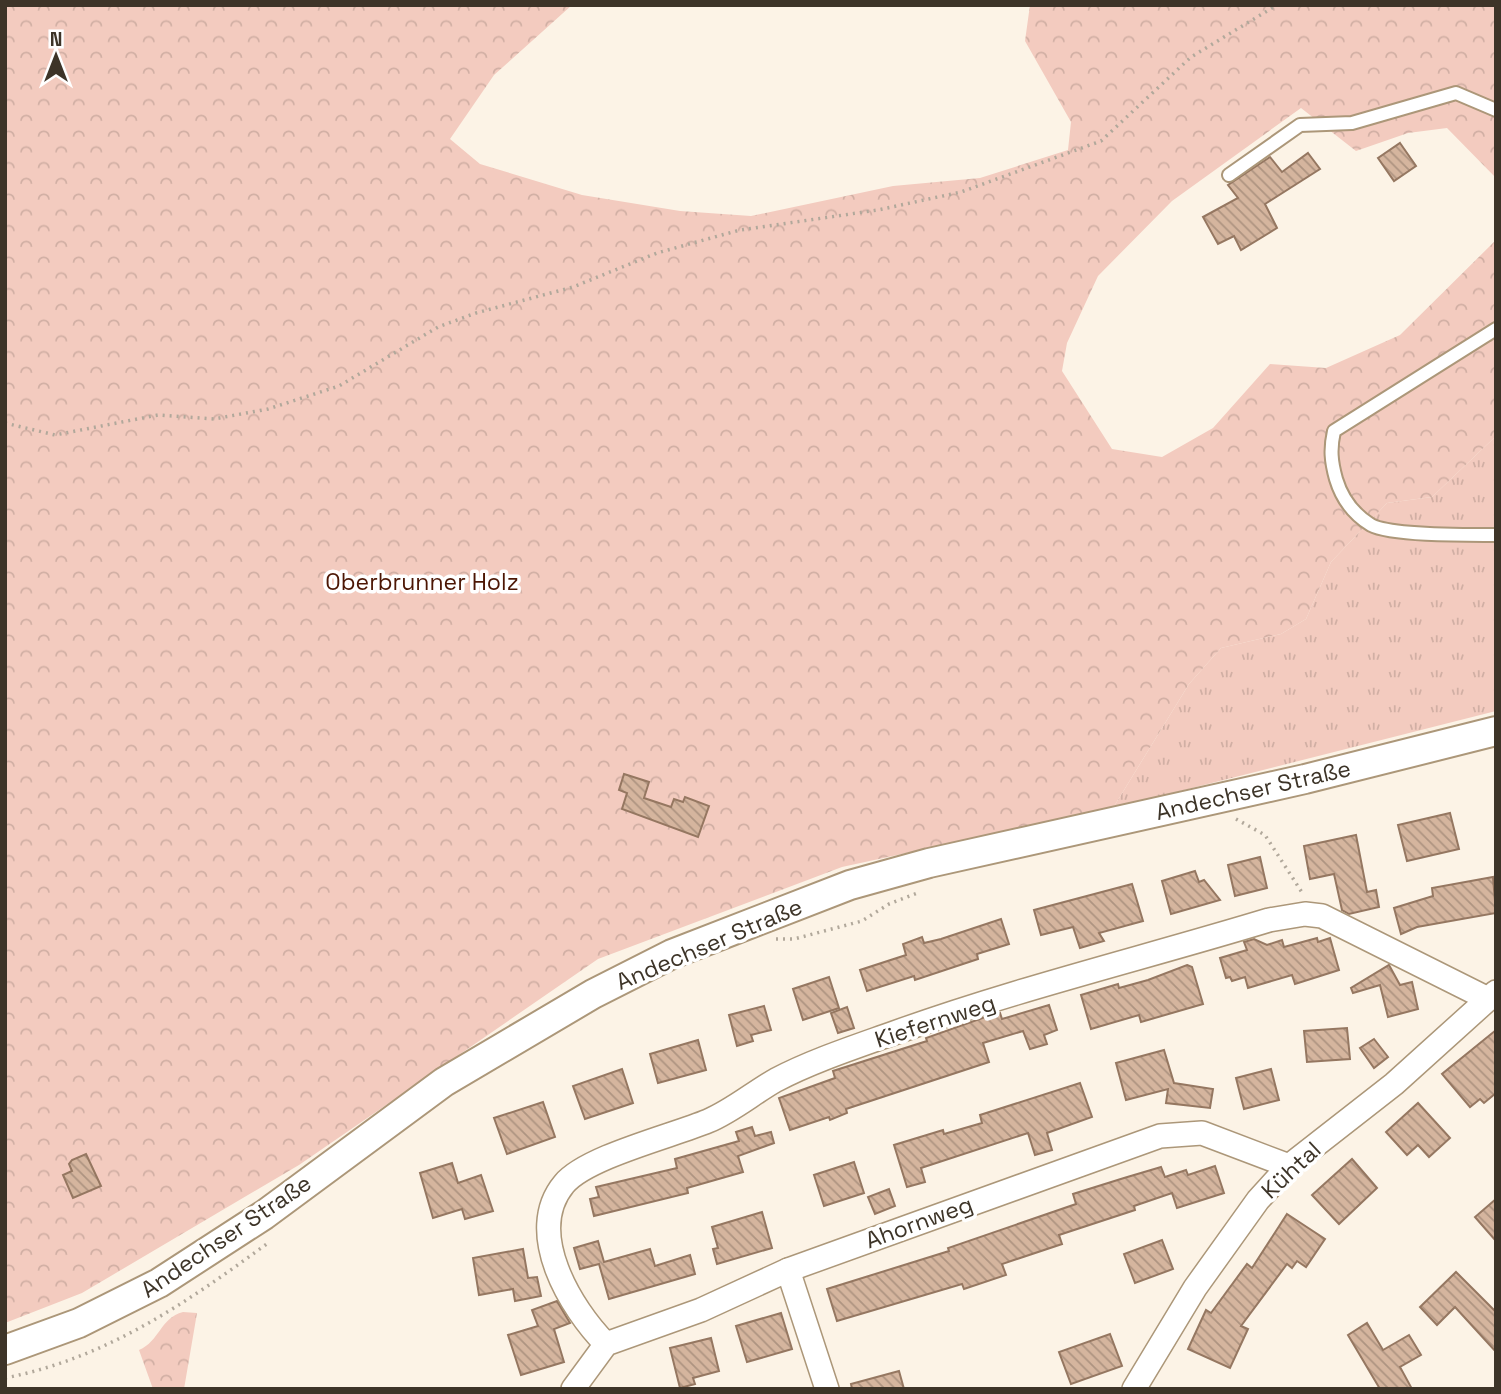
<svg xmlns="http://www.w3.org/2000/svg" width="1501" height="1394" viewBox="0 0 1501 1394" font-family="'Space Grotesk',sans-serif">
<defs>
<pattern id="grass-tufts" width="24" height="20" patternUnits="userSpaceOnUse" patternTransform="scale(1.75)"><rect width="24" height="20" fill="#f3cbbf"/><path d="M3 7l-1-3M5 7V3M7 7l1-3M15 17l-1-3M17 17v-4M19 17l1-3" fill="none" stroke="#d1afa4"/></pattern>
<pattern id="forest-crowns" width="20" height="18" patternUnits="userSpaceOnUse" patternTransform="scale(1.75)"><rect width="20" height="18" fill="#f3cbbf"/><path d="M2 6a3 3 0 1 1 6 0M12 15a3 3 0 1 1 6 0" fill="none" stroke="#d1afa4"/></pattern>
<pattern id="building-back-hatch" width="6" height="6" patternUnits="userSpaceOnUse" patternTransform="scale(1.75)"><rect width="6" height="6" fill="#d5b59e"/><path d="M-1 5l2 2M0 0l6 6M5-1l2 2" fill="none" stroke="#ae9481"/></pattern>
</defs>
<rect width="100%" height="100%" fill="#fcf3e6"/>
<!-- grass -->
<polygon fill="url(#grass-tufts)" points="1496,436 1496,711 1113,808 1189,684 1221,648 1281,634 1306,619 1331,562 1387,503 1432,497"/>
<!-- forest -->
<g fill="url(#forest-crowns)">
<polygon points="5,5 572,5 494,75 450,139 480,164 582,195 680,211 751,216 893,186 980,178 1068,150 1071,122 1025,41 1030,5 1496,5 1496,178 1447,128 1408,133 1356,151 1301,108 1172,201 1098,276 1067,343 1062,371 1112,449 1162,457 1213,428 1270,364 1326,368 1400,335 1496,240 1496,436 1432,497 1387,503 1331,562 1306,619 1281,634 1221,648 1189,684 1113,808 842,867 598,959 299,1165 82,1293 5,1323"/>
<path d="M183 1312 197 1313 184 1389H153L139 1350C160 1341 160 1318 183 1312Z"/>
</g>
<!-- building -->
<g fill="url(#building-back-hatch)" stroke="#957761" stroke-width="2">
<polygon points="1400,143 1416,166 1394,181 1378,158"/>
<polygon points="1308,153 1320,169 1265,204 1277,228 1241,250 1234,236 1218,244 1203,217 1238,198 1228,185 1270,157 1282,172"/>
<polygon points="624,774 649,782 644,798 671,807 674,799 683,802 685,797 709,806 698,837 622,809 627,793 619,790"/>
<polygon points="1450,813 1459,849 1407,861 1398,825"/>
<polygon points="1356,835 1367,892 1376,890 1379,907 1349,914 1342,910 1334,874 1310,879 1304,846"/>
<polygon points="1260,857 1267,888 1235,896 1228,865"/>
<polygon points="1195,871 1199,882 1204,880 1220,900 1171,914 1162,881"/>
<polygon points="1493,877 1496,913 1417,927 1401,934 1394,908 1433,896 1432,888"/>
<polygon points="1132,884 1143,921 1099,933 1104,941 1080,948 1073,927 1041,935 1034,910"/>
<polygon points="1001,919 1009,944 977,954 978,959 915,980 914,976 867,991 860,970 906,955 903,944 922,937 924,943 941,939"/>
<polygon points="1317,938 1318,942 1330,938 1339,970 1295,984 1292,975 1248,988 1245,977 1232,981 1230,977 1226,978 1220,958 1247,950 1244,942 1254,939 1267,945 1282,940 1284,947"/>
<polygon points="1187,965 1192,967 1203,1004 1141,1022 1139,1015 1091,1029 1081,995 1118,984 1119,988 1148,980"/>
<polygon points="1389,965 1400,985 1412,982 1418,1009 1388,1017 1380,985 1353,993 1351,988"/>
<polygon points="829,977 839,1008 803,1020 793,989"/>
<polygon points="1049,1005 1057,1030 1044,1035 1047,1044 1030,1049 1023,1031 983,1043 989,1062 846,1109 847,1113 830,1120 829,1117 790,1130 779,1098 835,1078 833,1071 927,1041 926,1038 991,1015 1000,1013 1002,1019"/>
<polygon points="764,1006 771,1030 751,1035 753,1041 737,1046 729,1015"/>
<polygon points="847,1007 854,1028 838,1033 831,1013"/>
<polygon points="1347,1028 1350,1059 1307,1062 1304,1031"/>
<polygon points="1496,1030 1496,1093 1484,1103 1480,1099 1470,1107 1442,1074"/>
<polygon points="1374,1039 1388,1057 1374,1068 1360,1048"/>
<polygon points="698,1040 706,1070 658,1083 650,1054"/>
<polygon points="1164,1050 1174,1083 1213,1089 1210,1108 1166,1103 1168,1089 1126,1100 1116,1063"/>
<polygon points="622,1069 633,1103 585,1119 573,1086"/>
<polygon points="1271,1069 1279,1100 1244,1109 1236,1078"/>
<polygon points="1080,1083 1092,1117 1047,1133 1052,1150 1035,1155 1028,1133 921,1168 925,1182 907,1187 894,1145 943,1130 944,1134 982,1123 980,1115"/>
<polygon points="543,1102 555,1137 507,1154 494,1118"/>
<polygon points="1418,1103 1450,1138 1429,1157 1418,1145 1407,1155 1386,1132"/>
<polygon points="752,1127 755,1136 771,1132 774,1143 738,1156 743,1172 687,1188 688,1193 594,1216 590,1199 599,1197 596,1187 677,1168 675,1159 739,1141 736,1132"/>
<polygon points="86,1154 101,1186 73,1198 63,1175 72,1171 69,1164 72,1160"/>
<polygon points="1352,1159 1377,1188 1339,1224 1312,1195"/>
<polygon points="854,1162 864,1193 824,1206 814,1175"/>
<polygon points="452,1163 458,1183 481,1175 493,1211 465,1219 462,1209 433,1218 420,1173"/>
<polygon points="1215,1166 1224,1193 1177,1208 1172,1193 1134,1206 1135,1210 1059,1235 1062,1244 1002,1264 1006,1275 964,1289 962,1284 837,1321 827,1289 949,1251 948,1248 1076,1204 1073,1194 1124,1178 1161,1167 1165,1177 1186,1170 1188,1175"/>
<polygon points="889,1189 895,1206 875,1214 868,1197"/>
<polygon points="1496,1199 1496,1241 1475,1217"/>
<polygon points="762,1212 772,1248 717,1264 713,1249 718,1248 712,1227"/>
<polygon points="1287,1214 1325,1239 1306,1267 1297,1261 1292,1268 1287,1264 1241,1326 1248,1329 1230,1368 1188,1349 1206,1310 1211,1313 1247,1264 1252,1268"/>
<polygon points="1162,1240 1173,1269 1135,1283 1124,1254"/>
<polygon points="598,1241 604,1262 650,1249 655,1266 690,1255 695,1274 609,1299 599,1264 580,1269 574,1248"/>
<polygon points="523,1249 528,1278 537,1277 541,1296 515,1301 513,1289 479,1295 473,1258"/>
<polygon points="1456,1272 1496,1312 1496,1352 1455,1307 1437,1325 1420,1307"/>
<polygon points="557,1301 570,1323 554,1329 564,1362 521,1375 508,1335 538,1326 532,1310"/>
<polygon points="781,1313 792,1349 747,1362 736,1326"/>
<polygon points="1367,1323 1383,1350 1409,1335 1421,1355 1400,1367 1412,1389 1380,1389 1348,1335"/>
<polygon points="1110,1334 1122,1366 1071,1384 1059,1352"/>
<polygon points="711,1338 719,1371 693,1378 695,1384 680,1388 670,1348"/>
<polygon points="899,1371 904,1389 852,1389 851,1384"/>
</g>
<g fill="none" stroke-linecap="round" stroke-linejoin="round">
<!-- service casing -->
<g stroke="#ac9779" stroke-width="16">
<g id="service">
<polyline points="1229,175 1300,125 1352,123 1456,93 1496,110"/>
<path d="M1496 329 1334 431C1330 449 1331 461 1336 479 1342 499 1353 514 1371 525 1392 536 1469 535 1496 535"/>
</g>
</g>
<!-- minor casing -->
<g stroke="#ac9779" stroke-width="26">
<g id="minor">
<polyline points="788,1270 827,1389"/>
<path d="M606 1344C571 1309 524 1232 564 1184 586 1157 672 1136 708 1121 732 1111 753 1093 776 1080 812 1061 855 1047 894 1033 1016 989 1144 958 1269 920L1305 914 1322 916 1488 999"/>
<polyline points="573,1389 606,1344 701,1310 788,1270 1160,1136 1202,1133 1289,1166"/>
<polyline points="1134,1389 1195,1288 1258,1200 1289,1166 1394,1084 1496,992"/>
</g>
</g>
<!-- tertiary casing -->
<g stroke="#ac9779" stroke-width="32">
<polyline id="tertiary" points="5,1350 79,1323 159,1283 264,1215 444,1082 593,994 672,954 850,885 929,863 1305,779 1496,731"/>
</g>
<!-- path -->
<g stroke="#b1a89b" stroke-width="3.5" stroke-dasharray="2 5" stroke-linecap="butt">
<polyline points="5,423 55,435 158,415 214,419 268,409 339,386 438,327 476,313 573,287 657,253 740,230 878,210 961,192 1101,141 1191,57 1277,5"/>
<polyline points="1236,819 1265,835 1303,894"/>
<polyline points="776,939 794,939 862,921 889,904 920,892"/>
<path d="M5 1378C107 1358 186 1303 268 1243"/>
</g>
<!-- service -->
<use href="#service" stroke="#fff" stroke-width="12"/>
<!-- minor -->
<use href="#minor" stroke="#fff" stroke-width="23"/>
<!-- tertiary -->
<use href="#tertiary" stroke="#fff" stroke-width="28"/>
</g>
<g text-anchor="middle" stroke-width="7" stroke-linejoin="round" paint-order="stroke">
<!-- park labels -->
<g font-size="23" fill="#4c1604" stroke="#fff">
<text x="422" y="590">Oberbrunner Holz</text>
</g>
<!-- street labels -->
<g font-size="23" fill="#3d3428" stroke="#fff">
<text transform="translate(1253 790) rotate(-13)" y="8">Andechser Straße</text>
<text transform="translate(709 944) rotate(-23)" y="8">Andechser Straße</text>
<text transform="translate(935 1021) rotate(-18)" y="8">Kiefernweg</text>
<text transform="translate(1291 1170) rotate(-43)" y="8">Kühtal</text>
<text transform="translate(919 1222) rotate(-20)" y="8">Ahornweg</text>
<text transform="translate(226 1236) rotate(-34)" y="8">Andechser Straße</text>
</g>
</g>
<!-- border -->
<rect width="1501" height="1394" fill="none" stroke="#3d3428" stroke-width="14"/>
<!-- north arrow -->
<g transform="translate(56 56)" stroke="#ffffff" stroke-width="5" paint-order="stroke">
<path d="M0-5L12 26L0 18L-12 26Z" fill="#3d3428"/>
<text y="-10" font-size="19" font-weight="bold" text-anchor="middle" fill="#3d3428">N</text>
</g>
</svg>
